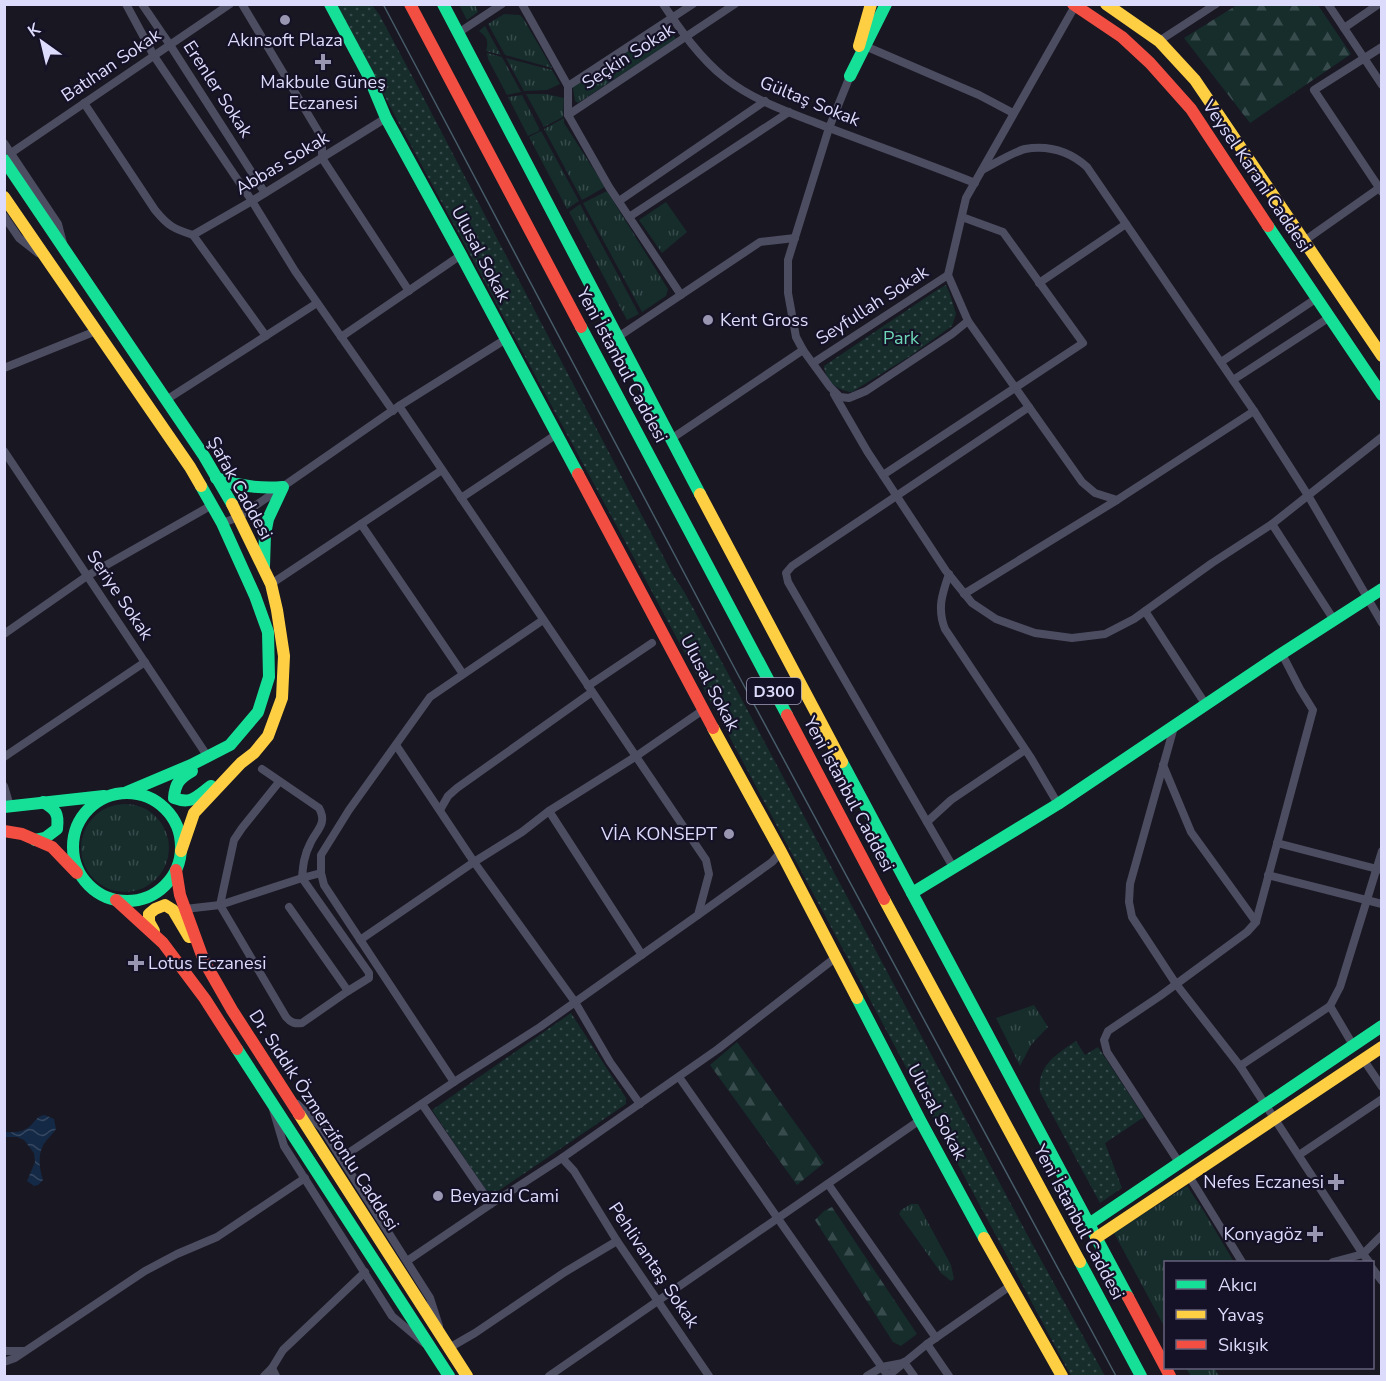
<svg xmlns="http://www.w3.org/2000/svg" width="1386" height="1381" viewBox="0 0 1386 1381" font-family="'Nunito Sans',sans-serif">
<defs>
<pattern id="grass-tufts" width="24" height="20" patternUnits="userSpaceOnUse" patternTransform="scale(1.5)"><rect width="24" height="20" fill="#162d2c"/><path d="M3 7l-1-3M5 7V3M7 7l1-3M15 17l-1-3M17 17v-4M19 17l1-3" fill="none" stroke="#374b4c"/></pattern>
<pattern id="forest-firs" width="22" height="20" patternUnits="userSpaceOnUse" patternTransform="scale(1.5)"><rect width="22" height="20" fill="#162d2c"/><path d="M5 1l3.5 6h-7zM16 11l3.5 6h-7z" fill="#374b4c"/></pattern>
<pattern id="park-dots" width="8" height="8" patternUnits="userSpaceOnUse" patternTransform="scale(1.5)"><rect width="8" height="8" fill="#162d2c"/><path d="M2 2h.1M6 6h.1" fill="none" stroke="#374b4c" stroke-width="1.8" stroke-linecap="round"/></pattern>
<pattern id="water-waves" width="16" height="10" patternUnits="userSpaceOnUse" patternTransform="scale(1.5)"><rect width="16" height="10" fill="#142945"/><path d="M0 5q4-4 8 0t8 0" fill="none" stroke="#364761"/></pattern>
</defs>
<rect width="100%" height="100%" fill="#181722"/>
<!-- grass -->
<g fill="url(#grass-tufts)">
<polygon points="459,5 475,5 478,12 467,20"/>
<polygon points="504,14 520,15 523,18 552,68 505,55 488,24"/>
<polygon points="666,24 676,39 578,103 575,101 573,88 574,86"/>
<path d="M485 26 501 55 486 51C489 41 487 37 479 31Z"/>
<polygon points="487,53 502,57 521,92 507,95 488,59"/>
<polygon points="506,58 552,70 560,84 547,90 524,91"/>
<polygon points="526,94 546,94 564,98 563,117 544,127"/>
<polygon points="522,95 539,128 539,131 528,136 508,97"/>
<polygon points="564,118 564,123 605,187 582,200 544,129"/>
<polygon points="541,131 579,201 567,209 529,137"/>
<polygon points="607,191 668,289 666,296 642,312 583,203"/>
<polygon points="666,202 687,232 662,253 639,220"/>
<polygon points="580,204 639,314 627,320 569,212"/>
<circle cx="125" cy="848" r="44"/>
<polygon points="1034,1005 1048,1027 1031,1045 1020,1066 996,1018"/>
<polygon points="1187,1186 1205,1213 1234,1262 1166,1262 1165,1328 1114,1233"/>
<polygon points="911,1204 918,1204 951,1265 954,1279 951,1281 941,1273 899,1214 901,1210"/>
<polygon points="1186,1368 1214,1368 1219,1376 1191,1376"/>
</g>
<!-- forest -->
<g fill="url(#forest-firs)">
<polygon points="1237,5 1318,5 1351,54 1250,123 1184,38"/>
<polygon points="737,1042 824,1163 797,1185 710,1065"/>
<polygon points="832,1207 917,1334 901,1346 893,1342 815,1220 824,1211"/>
</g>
<!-- park -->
<g fill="url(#park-dots)">
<polygon points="337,5 372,5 379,14 419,89 673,575 685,593 1035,1249 1105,1376 1071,1376 635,560 394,114"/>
<path d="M946 285 950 294 956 314 952 326 910 356 852 392C838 391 826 382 824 366L937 290Z"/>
<polygon points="571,1013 626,1098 626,1104 494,1194 486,1190 432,1110"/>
<path d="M1076 1041 1085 1055 1098 1047 1144 1117 1105 1143 1122 1188 1100 1203 1040 1092C1037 1065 1056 1055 1076 1041Z"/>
</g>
<!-- water -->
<path fill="url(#water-waves)" d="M45 1115 54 1119 56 1129C53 1134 50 1136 46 1141 37 1152 39 1167 43 1180L38 1185 34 1186 27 1181 35 1162 34 1153 24 1140 17 1137H5V1132C12 1133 23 1132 29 1127 36 1121 36 1116 45 1115Z"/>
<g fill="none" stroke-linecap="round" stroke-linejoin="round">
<!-- street -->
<g stroke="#4d4d62" stroke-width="8">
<polyline points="126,4 154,56 252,201 295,271 393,411"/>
<polyline points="142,4 170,45 265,193"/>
<polyline points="242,4 318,131 322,139 322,158 409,291"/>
<polyline points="522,4 568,86 568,115 609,187 681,295"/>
<path d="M663 4C681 31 700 58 725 78 754 101 791 113 824 126 874 145 925 163 975 183"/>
<polyline points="1328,4 1382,85"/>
<polyline points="1344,28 1379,4"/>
<polyline points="458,33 502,4"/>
<polyline points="1159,41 1216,4"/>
<polyline points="865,46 979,95 1013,113"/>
<polyline points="1382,47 1314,90 1382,192"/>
<polyline points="850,76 829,128 788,260 788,293 796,337 803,350 830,387 840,397 849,398 866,391 952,334 968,321 948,275 966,198 1075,6"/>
<polyline points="568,86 693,4"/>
<path d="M84 103 155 210C168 226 174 229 193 235L266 336"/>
<polyline points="568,115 735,4"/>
<polyline points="4,143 58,224 63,243"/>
<polyline points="11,153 230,4"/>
<path d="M982 170C994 164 1013 152 1025 149 1049 145 1069 151 1087 167L1254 411 1309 497 1382 623"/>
<polyline points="619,201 765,101"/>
<polyline points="4,216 19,238 38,253"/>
<polyline points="629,217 789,112"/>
<polyline points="193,235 252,201 386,118"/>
<polyline points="1304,241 1382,186"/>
<polyline points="1039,283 1126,224"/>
<polyline points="968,321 1082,482 1095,493 1117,500"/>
<polyline points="341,337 461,255"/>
<polyline points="618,337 760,242 795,238"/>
<polyline points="1221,362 1317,298"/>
<polyline points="813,363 948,275"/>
<polyline points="4,368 96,331"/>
<polyline points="1233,380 1330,317"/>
<polyline points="834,394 867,451 946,571 972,603 996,619 1035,633 1072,638 1105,634 1134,619 1212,563 1272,524 1382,437"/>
<polyline points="166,400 317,303"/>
<polyline points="671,439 803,350"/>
<polyline points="4,451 208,757"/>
<polyline points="883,475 1083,343 1003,232 962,217"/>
<polyline points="461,498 557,434"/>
<polyline points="222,523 239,517 399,406 506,339"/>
<polyline points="361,524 463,674"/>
<polyline points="1272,524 1334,620"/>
<path d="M949 574C942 594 937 609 945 629L1031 758 1058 804"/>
<polyline points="271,584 442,470"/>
<polyline points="964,594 1117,500 1254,411"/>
<polyline points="1145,611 1206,705"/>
<polyline points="4,634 87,576 212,505"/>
<polyline points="588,686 652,643"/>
<polyline points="1174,727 1130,884 1129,902 1132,917 1176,984 1240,1066 1363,1254 1333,1262"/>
<polyline points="396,745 474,862 575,1002 610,1062 640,1104"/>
<polyline points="4,757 145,662"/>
<polyline points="1163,765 1191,832 1256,922"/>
<path d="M262 769 319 808C328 824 316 830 310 844 304 855 303 866 302 878L321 873"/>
<path d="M279 782 242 828 234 840 220 905 286 1017C291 1023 295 1024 302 1023L348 991 289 907"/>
<polyline points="4,786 10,806"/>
<polyline points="440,810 448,796 457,788 592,692"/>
<polyline points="549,811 642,955"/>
<polyline points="927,822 951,800 1025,750"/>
<polyline points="1277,843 1381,870"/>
<polyline points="953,867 788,582 786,573 792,566 1029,407"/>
<polyline points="1268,875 1382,904"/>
<polyline points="185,909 220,905 302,878 369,973 369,978 348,991"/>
<polyline points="698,915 772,862 781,852"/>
<polyline points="360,940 474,862 522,832 549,811 635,757 703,710"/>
<polyline points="1330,1006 1353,1045"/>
<polyline points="1363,1059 1382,1087"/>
<polyline points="1240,1066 1330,1006 1340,987 1382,851"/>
<polyline points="679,1077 888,1376"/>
<polyline points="454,1082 324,885 321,873 321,855 349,810 430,697 543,620"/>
<polyline points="297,1104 322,1128 430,1298 439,1326"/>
<polyline points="422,1104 491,1204"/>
<polyline points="273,1109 284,1146 392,1316 424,1343"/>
<polyline points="1299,1155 1382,1099"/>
<polyline points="341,1158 454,1082 540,1027 698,915 709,874 706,860 399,406"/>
<polyline points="1180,1164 1107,1052 1104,1040 1108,1031 1160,996 1247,932 1256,922 1313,710 1300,689 1282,654"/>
<polyline points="1189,1176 1242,1262"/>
<polyline points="828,1184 936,1338"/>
<polyline points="407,1261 491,1204 562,1158"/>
<polyline points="1369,1262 1363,1254 1382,1235"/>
<polyline points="1372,1268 1382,1281"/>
<polyline points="927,1344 949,1376"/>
<polyline points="449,1348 475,1333 565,1272 617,1241"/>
<polyline points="4,1350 7,1351 24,1351"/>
<polyline points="4,1362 15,1358 145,1271 177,1254 217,1237 305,1178"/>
<polyline points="904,1362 914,1376"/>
<polyline points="264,1376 272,1368"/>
<polyline points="276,1376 272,1368 283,1350 365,1272"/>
<polyline points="549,1376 920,1120"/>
<polyline points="709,1376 617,1241 574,1171 562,1158 718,1049 835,958"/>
<polyline points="867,1376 882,1367 903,1363"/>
<polyline points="888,1376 927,1344 1010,1286"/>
</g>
<!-- fast -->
<g stroke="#16e098" stroke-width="12">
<polyline points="330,4 368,75 386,118 461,255 578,474"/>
<polyline points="443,4 700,494"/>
<polyline points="850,76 886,4"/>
<polyline points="4,160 204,456 232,504"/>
<polyline points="1268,226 1382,395"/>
<polyline points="581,327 787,715"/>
<path d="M216 478C238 486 259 489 283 487L268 519 265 534 264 566"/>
<polyline points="842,762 1128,1297"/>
<path d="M192 771C180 778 175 783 174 798 192 805 197 796 211 786"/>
<polyline points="127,792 191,765 230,745 258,712 269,677 268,632 255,596 222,523 201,486"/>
<circle cx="127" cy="847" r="54"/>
<polyline points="4,807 104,796"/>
<path d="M35 840 45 838 57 829C59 813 56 810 43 802"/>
<polyline points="912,893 1058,804 1278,656 1382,589"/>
<polyline points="857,998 920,1120 984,1238"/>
<polyline points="237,1049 449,1376"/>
<polyline points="1089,1224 1382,1026"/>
<polyline points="1080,1262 1141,1376"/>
</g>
<!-- slow -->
<g stroke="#ffcf43" stroke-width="12">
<polyline points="1106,4 1159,41 1195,80 1382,356"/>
<polyline points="859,46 871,4"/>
<polyline points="4,197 190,467 201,486"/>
<polyline points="700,494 842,762"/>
<polyline points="713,728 781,852 857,998"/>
<polyline points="181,851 194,813 241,763 254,753 268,736 282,698 284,656 277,610 271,584 232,504"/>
<polyline points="884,899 1080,1262"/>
<polyline points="154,931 149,922 149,914 155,909 165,905 173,910 189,937"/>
<polyline points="299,1114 467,1376"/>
<polyline points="984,1238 1062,1376"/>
<polyline points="1096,1238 1382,1047"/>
</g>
<!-- jam -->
<g stroke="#f24e42" stroke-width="12">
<polyline points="410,4 581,327"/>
<polyline points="1073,4 1122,37 1150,63 1191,109 1268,226"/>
<polyline points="578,474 713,728"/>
<polyline points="787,715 884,899"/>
<polyline points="4,831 22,834 52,847 77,873"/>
<polyline points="176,870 180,895 204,961 232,1010 299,1114"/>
<polyline points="116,900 163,943 205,999 237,1049"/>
<polyline points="1128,1297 1170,1376"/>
</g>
<!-- tram -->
<polyline stroke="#475b69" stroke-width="1.5" points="383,4 735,669 1116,1376"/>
</g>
<!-- markers -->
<g fill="#9896b0" stroke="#151227" stroke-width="2">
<circle cx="285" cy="20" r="6"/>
<path d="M320 53h6v6h6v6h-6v6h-6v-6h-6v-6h6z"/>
<circle cx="708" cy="320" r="6"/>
<circle cx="729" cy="834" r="6"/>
<path d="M133 954h6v6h6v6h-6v6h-6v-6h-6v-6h6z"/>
<path d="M1333 1173h6v6h6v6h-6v6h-6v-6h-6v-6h6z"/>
<circle cx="438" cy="1196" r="6"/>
<path d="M1312 1225h6v6h6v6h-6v6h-6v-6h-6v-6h6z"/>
</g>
<g text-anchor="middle" stroke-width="4.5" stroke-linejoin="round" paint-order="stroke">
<!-- shield labels -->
<rect fill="#151227" stroke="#a19fbc" stroke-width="1.5" x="747" y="678" width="54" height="26" rx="4.5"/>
<g font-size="16" font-weight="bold" fill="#dddbfc">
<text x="774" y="697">D300</text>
</g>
<!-- poi labels -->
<g font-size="18" fill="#dddbfc" stroke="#151227" text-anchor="start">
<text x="285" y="46" text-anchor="middle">Akınsoft Plaza</text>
<text x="323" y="88" text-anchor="middle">Makbule Güneş<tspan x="323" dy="21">Eczanesi</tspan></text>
<text x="720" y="326">Kent Gross</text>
<text x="717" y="840" text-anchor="end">VİA KONSEPT</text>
<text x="148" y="969">Lotus Eczanesi</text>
<text x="1324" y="1188" text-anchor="end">Nefes Eczanesi</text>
<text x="450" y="1202">Beyazıd Cami</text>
<text x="1302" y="1240" text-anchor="end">Konyagöz</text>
</g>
<!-- street labels -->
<g font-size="18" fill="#dddbfc" stroke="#151227">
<text transform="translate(628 56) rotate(-33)" y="6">Seçkin Sokak</text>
<text transform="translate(111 65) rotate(-34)" y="6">Batıhan Sokak</text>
<text transform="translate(218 89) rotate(57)" y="6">Erenler Sokak</text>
<text transform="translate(810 101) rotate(22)" y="6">Gültaş Sokak</text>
<text transform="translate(282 163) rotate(-31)" y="6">Abbas Sokak</text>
<text transform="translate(1257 176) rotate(56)" y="6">Veysel Karani Caddesi</text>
<text transform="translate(481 254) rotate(62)" y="6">Ulusal Sokak</text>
<text transform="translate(872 305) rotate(-33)" y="6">Seyfullah Sokak</text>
<text transform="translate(622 365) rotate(62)" y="6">Yeni İstanbul Caddesi</text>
<text transform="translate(240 488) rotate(61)" y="6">Şafak Caddesi</text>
<text transform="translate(120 595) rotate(56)" y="6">Seriye Sokak</text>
<text transform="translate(710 683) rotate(62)" y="6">Ulusal Sokak</text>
<text transform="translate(849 794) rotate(62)" y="6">Yeni İstanbul Caddesi</text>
<text transform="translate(937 1112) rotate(62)" y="6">Ulusal Sokak</text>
<text transform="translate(324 1120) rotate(57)" y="6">Dr. Sıddık Özmerzifonlu Caddesi</text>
<text transform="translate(1079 1222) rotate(62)" y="6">Yeni İstanbul Caddesi</text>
<text transform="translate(654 1265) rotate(56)" y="6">Pehlivantaş Sokak</text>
</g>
<!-- park labels -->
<g font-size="18" fill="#6dd6b6" stroke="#151227">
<text x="901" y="344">Park</text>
</g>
</g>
<!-- border -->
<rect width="1386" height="1381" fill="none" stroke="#dddbfc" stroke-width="12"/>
<!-- legend -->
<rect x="1164" y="1261" width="210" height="108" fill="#151227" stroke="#65627c" stroke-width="1.5"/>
<rect x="1176" y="1280" width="30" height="9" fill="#16e098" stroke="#65627c" stroke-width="1.5"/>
<text x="1218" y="1291" font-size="18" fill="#dddbfc">Akıcı</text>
<rect x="1176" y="1310" width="30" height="9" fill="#ffcf43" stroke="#65627c" stroke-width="1.5"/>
<text x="1218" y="1321" font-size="18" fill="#dddbfc">Yavaş</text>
<rect x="1176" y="1340" width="30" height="9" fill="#f24e42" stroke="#65627c" stroke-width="1.5"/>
<text x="1218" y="1351" font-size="18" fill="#dddbfc">Sıkışık</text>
<!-- north arrow -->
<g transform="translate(42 42) rotate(326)" stroke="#151227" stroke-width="4.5" paint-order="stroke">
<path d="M0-4.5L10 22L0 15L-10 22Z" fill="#dddbfc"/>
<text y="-9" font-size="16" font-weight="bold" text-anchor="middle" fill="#dddbfc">K</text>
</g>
</svg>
